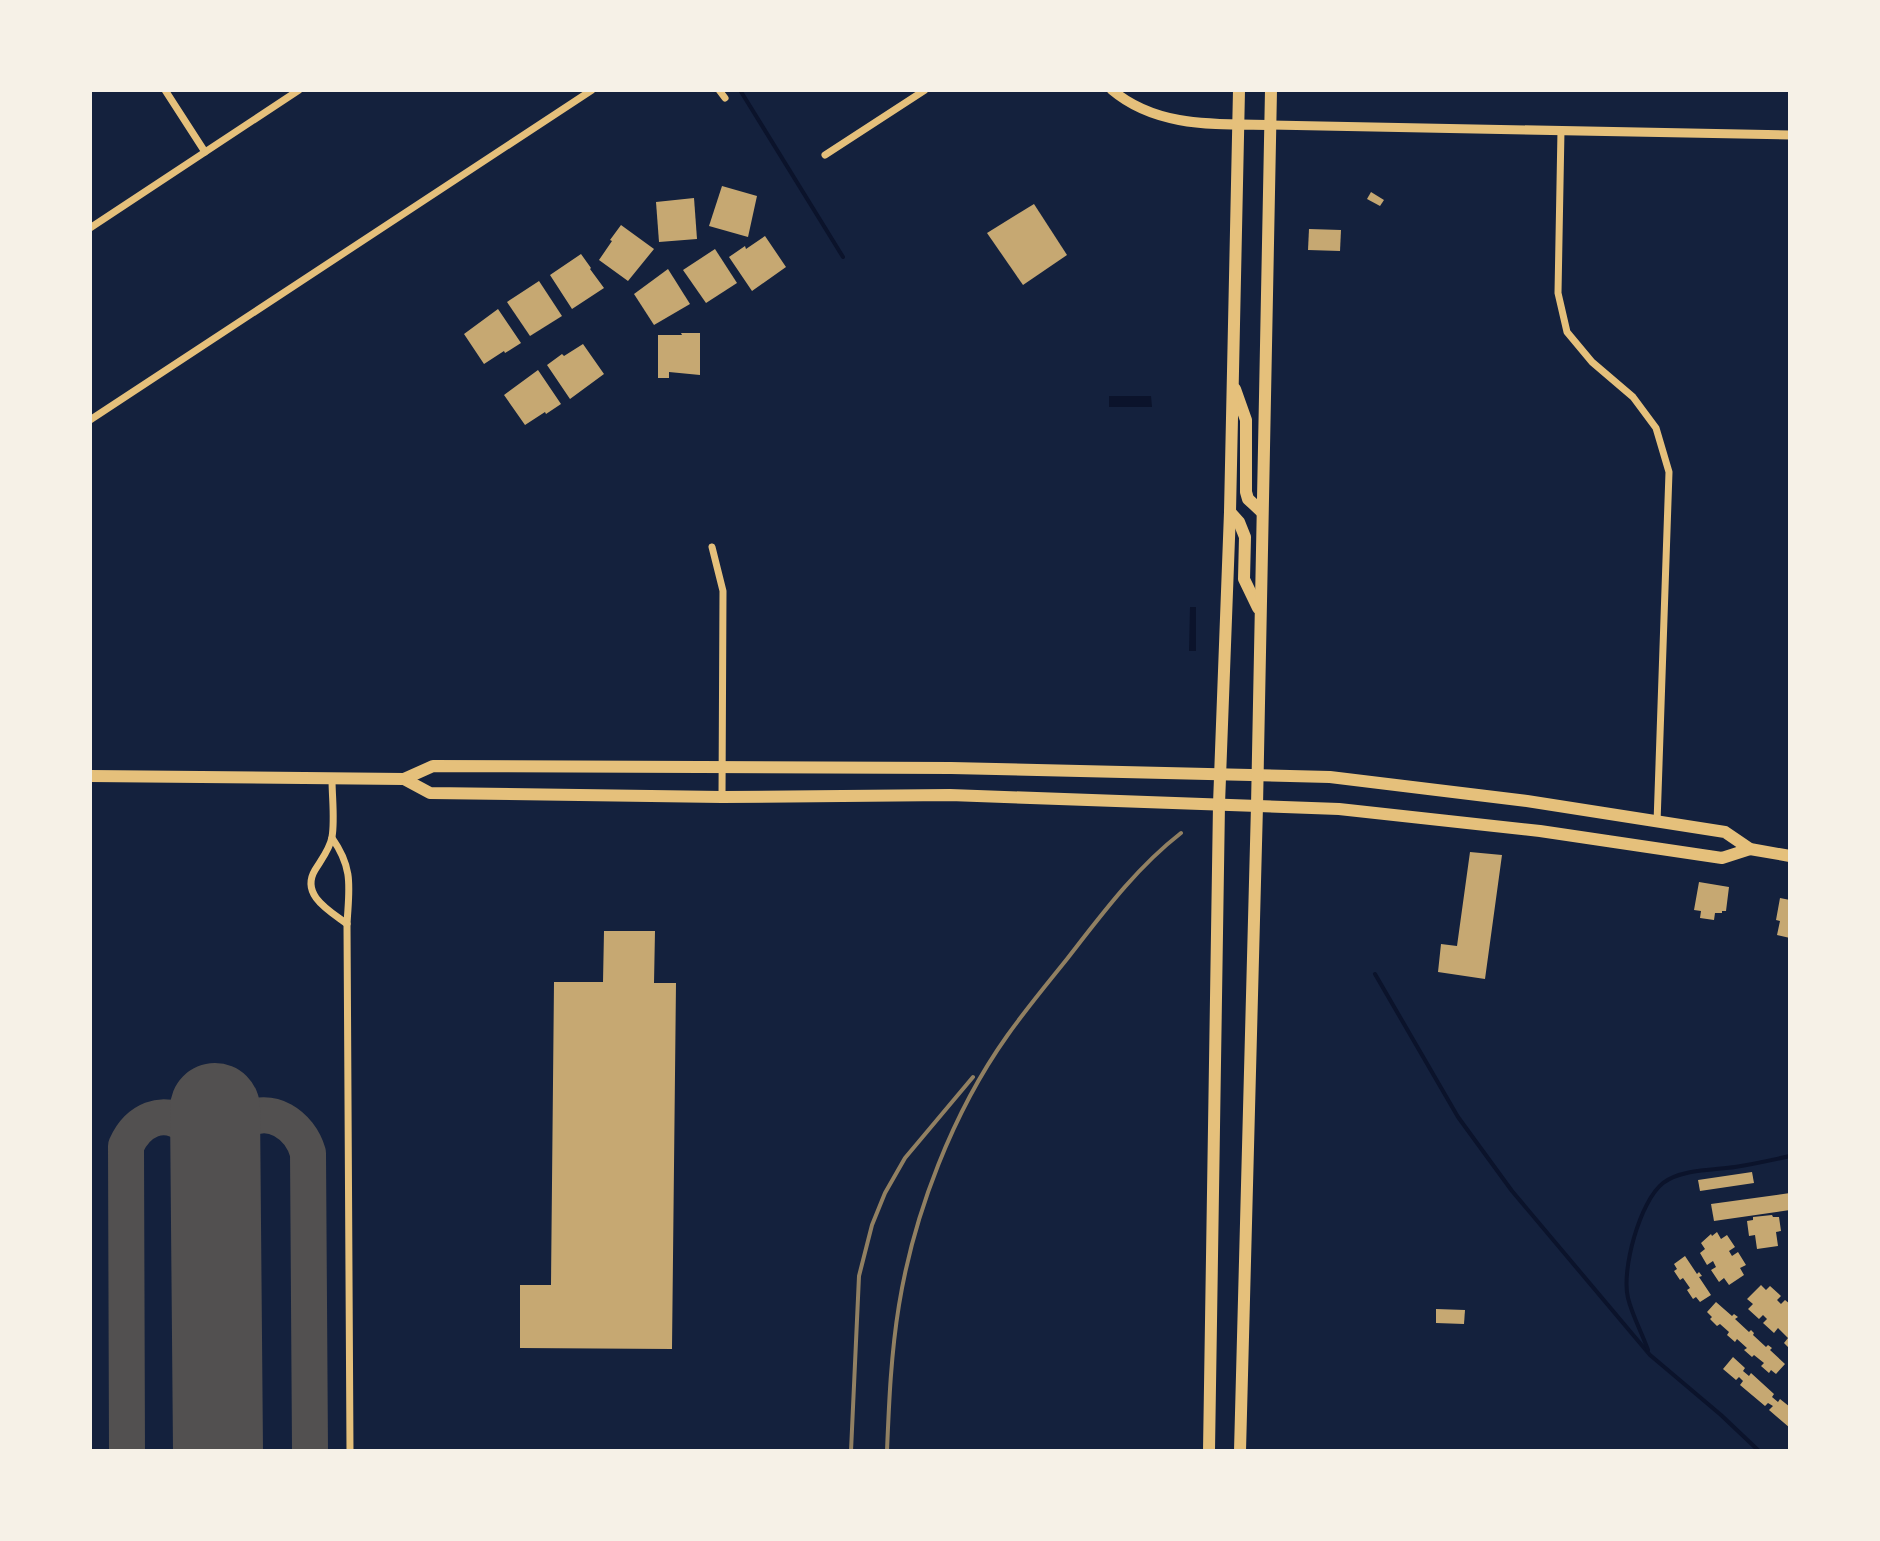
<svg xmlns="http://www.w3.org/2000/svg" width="1880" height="1541" viewBox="0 0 1880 1541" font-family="Jost,sans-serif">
<rect width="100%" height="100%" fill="#14213d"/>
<!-- water -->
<g fill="#0b132b">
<polygon points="1109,396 1151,396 1152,407 1109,407"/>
<polygon points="1190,607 1196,607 1196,651 1189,651"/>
</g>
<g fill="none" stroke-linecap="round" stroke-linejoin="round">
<!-- stream -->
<g stroke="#0b132b" stroke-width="4">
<polyline points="740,90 843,257"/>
<polyline points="1375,974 1458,1117 1512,1191 1650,1355 1721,1415 1759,1451"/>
<path d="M1648 1350C1642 1333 1632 1315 1628 1298 1621 1270 1640 1201 1663 1183 1681 1169 1714 1170 1735 1167 1754 1164 1772 1160 1790 1156"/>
</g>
<!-- taxiway -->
<path stroke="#525050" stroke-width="36" d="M127 1451 126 1146C137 1121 163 1107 187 1126 198 1134 207 1148 216 1159 223 1146 230 1130 243 1122 270 1104 300 1125 308 1153L310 1451"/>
<!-- runway -->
<polyline stroke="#525050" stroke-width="90" points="215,1108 218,1451"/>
</g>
<!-- building -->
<g fill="#c6a872">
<polygon points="722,186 757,196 748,237 709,226"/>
<polygon points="1371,192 1384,200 1380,206 1367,199"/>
<polygon points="694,198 697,239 659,242 656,202"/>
<polygon points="1034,204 1067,255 1023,285 987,233"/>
<polygon points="621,225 654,249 628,281 599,260 612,241 610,240"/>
<polygon points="1309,229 1341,230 1340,251 1308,250"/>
<polygon points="765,236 786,267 752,291 729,257 745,246 746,249"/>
<polygon points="715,249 737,283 706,303 683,270"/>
<polygon points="581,254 591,268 590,269 604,288 572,309 550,275"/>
<polygon points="668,269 690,304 654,325 634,294"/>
<polygon points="539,281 562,316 530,336 507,302"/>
<polygon points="498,309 521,343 505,353 504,351 484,364 464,334"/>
<polygon points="681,333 700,333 700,375 669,372 669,378 658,378 658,335 682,335"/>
<polygon points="583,344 604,374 570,399 547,365 562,354 564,356"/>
<polygon points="538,370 561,404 546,414 545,412 525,425 504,395"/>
<polygon points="1470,852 1502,855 1485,979 1438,972 1441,944 1457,946"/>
<polygon points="1699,882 1729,887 1726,911 1722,911 1722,913 1715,913 1714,920 1700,918 1701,911 1694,910"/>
<polygon points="1780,898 1790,900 1790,938 1777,935 1780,921 1776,920"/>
<polygon points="604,931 655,931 654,983 676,983 672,1349 520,1348 520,1285 551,1285 554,982 603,982"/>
<polygon points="1752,1172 1754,1183 1700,1191 1698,1180"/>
<polygon points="1790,1193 1790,1210 1714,1221 1711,1204"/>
<polygon points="1772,1215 1773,1217 1779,1217 1781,1231 1776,1232 1778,1246 1757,1249 1755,1235 1749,1236 1747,1221 1753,1220 1753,1217"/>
<polygon points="1717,1232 1721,1239 1727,1235 1735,1247 1729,1251 1732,1256 1738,1252 1746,1265 1740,1268 1744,1275 1729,1285 1724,1278 1719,1282 1711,1270 1716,1267 1713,1261 1707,1265 1700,1253 1705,1249 1701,1243 1711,1234 1712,1236"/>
<polygon points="1685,1256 1697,1274 1699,1272 1702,1276 1699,1277 1711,1295 1700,1302 1696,1297 1693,1299 1687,1290 1690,1288 1683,1278 1680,1280 1674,1271 1677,1269 1674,1264"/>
<polygon points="1761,1285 1766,1290 1770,1286 1781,1296 1777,1300 1781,1304 1785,1300 1790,1304 1790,1349 1784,1343 1788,1338 1778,1328 1774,1333 1763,1323 1767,1319 1763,1315 1759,1319 1748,1309 1753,1304 1747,1299"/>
<polygon points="1716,1302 1732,1316 1734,1314 1738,1317 1735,1319 1749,1332 1751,1330 1754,1333 1753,1335 1766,1347 1768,1345 1772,1348 1770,1350 1785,1364 1776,1374 1771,1370 1769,1373 1761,1366 1764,1363 1754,1355 1752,1357 1744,1350 1747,1348 1737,1339 1735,1342 1727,1335 1729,1332 1720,1324 1717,1326 1710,1319 1712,1317 1707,1312"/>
<polygon points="1436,1309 1465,1310 1464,1324 1436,1323"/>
<polygon points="1733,1357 1745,1368 1743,1371 1749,1376 1751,1373 1774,1394 1772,1397 1778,1402 1780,1399 1790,1407 1790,1428 1769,1410 1773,1406 1768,1403 1765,1406 1740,1385 1743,1381 1739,1377 1736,1380 1723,1369"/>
</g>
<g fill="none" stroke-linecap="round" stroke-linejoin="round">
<!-- minor -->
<g stroke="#e5c07b" stroke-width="7">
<polyline points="165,90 205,152"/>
<polyline points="719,90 725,98"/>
<polyline points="1561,130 1558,293 1567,332 1592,362 1633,397 1656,428 1669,472 1657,823"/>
<polyline points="825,155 925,90"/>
<polyline points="90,228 299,90"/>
<polyline points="90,420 592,90"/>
<polyline points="712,547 723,591 722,797"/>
<path d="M332 779C332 797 335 820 332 837 330 849 321 860 315 870 300 895 330 911 347 924"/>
<path d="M332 838C354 869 349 888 347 924L350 1451"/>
</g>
<!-- tertiary -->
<polyline stroke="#e5c07b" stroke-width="9" points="1271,125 1790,135"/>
<!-- secondary -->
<path stroke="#e5c07b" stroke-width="10" d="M1112 90C1157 128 1216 124 1271 125"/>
<!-- primary -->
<g stroke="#e5c07b" stroke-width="12">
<polyline points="1235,389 1246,420 1246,492 1248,499 1262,512"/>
<polyline points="1230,512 1239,522 1245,537 1244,579 1258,608"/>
<polyline points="90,776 404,779 433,766 951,768 1330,777 1527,801 1725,832 1750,849 1790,856"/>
<polyline points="404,779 430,793 722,797 950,795 1339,809 1540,831 1722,858 1750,849"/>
<polyline points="1209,1451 1219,804 1230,512 1239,90"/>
<polyline points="1240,1451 1257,806 1271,90"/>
</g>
<!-- rail -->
<g stroke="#918062" stroke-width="4">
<polyline points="851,1451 859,1276 872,1225 885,1193 905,1158 973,1077"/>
<path d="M887 1451C889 1402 891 1354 899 1305 914 1213 953 1112 1007 1036 1026 1009 1047 984 1067 959 1102 914 1136 868 1181 833"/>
</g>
</g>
<!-- border -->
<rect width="1880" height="1541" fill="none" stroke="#f6f1e7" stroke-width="184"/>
</svg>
